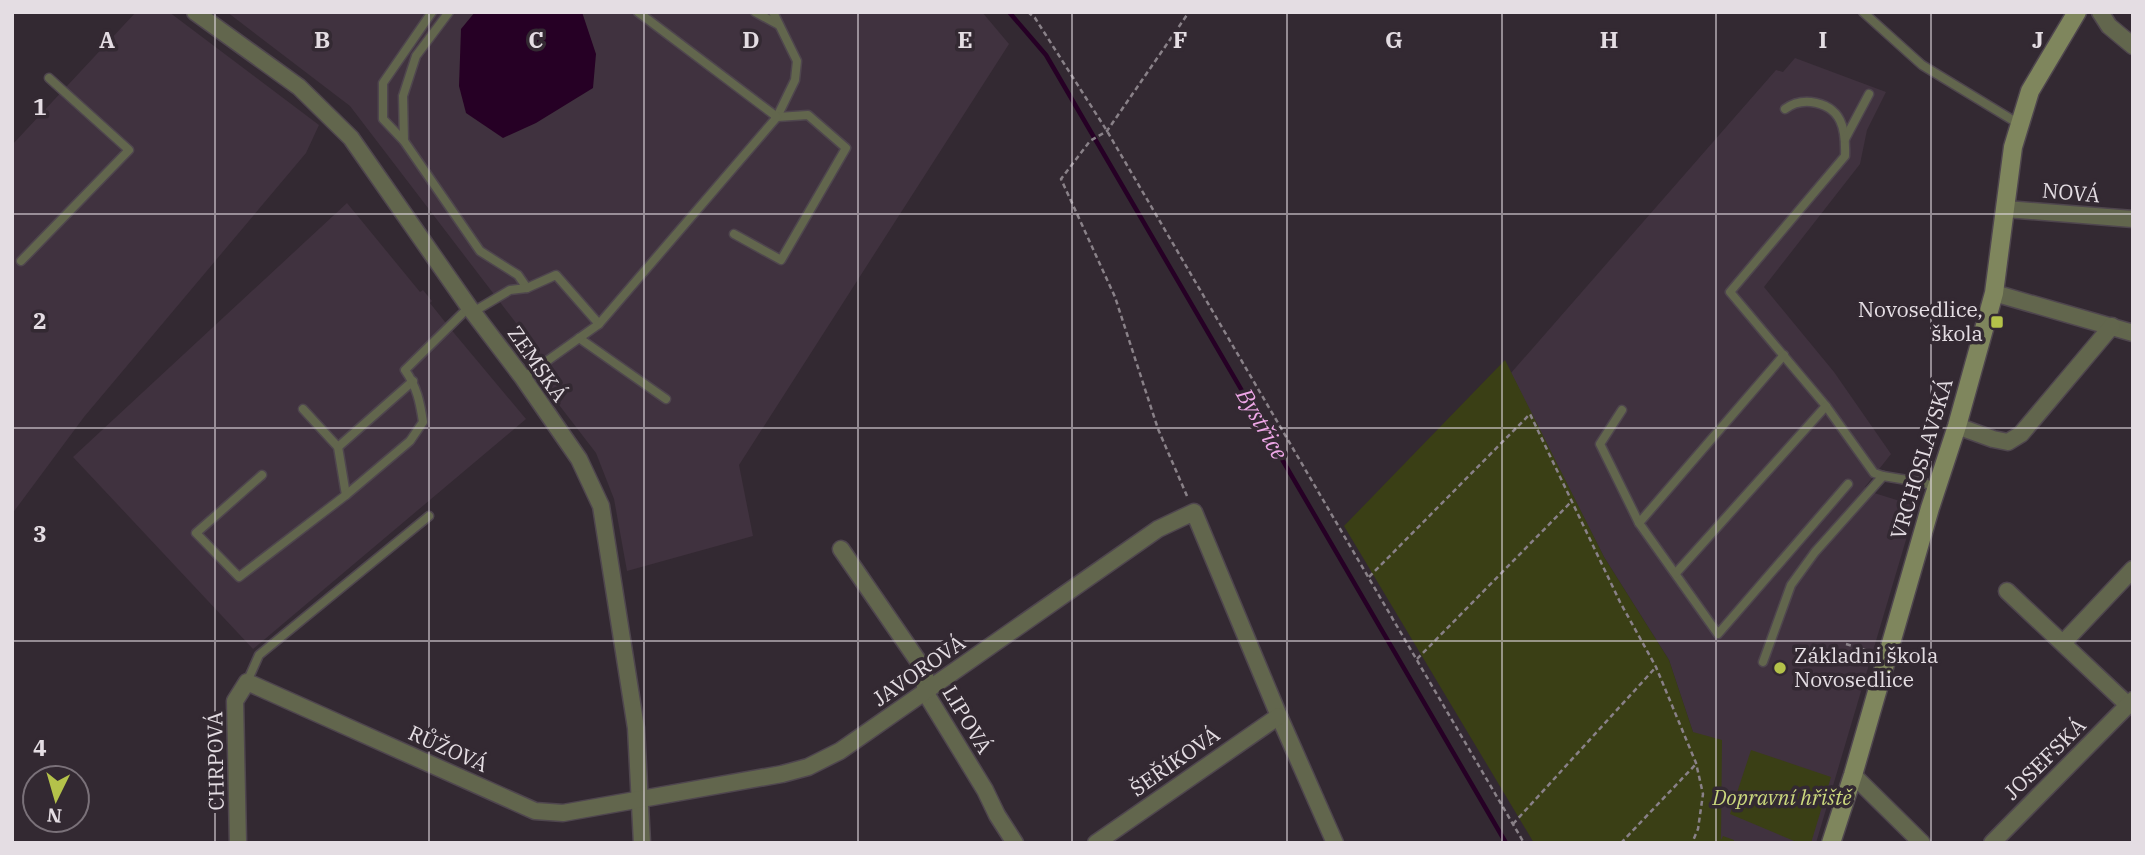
<svg xmlns="http://www.w3.org/2000/svg" width="2145" height="855" viewBox="0 0 2145 855" font-family="'IBM Plex Serif',serif">
<rect width="100%" height="100%" fill="#332932"/>
<!-- built -->
<g fill="#40323f">
<polygon points="136,12 169,12 319,125 306,153 84,417 12,514 12,145"/>
<polygon points="227,12 982,12 1009,44 739,465 753,536 627,571 614,499 596,453 546,388 551,370 545,361 350,106"/>
<polygon points="1795,58 1886,92 1867,130 1860,164 1764,287 1834,372 1891,454 1865,487 1871,492 1916,506 1816,843 1721,843 1693,732 1669,660 1604,557 1511,373 1776,70 1783,72"/>
<polygon points="347,203 420,292 423,290 432,301 430,303 449,327 526,419 253,649 73,457"/>
</g>
<!-- green -->
<g fill="#3a3f15">
<polygon points="1505,360 1604,557 1669,660 1693,732 1722,740 1721,840 1723,836 1734,840 1733,843 1534,843 1344,526"/>
<polygon points="1751,750 1831,777 1811,843 1799,843 1730,814"/>
</g>
<!-- water -->
<polygon fill="#260025" points="475,12 582,12 596,54 593,88 536,123 503,138 466,113 459,86 461,29"/>
<g fill="none" stroke-linecap="round" stroke-linejoin="round">
<!-- stream -->
<polyline stroke="#260025" stroke-width="4.5" points="1009,12 1046,55 1506,843"/>
<!-- lane casing -->
<g stroke="#4f464e" stroke-width="11">
<g id="lane">
<polyline points="449,12 416,56 403,96 404,141 480,251 518,275 527,288"/>
<polyline points="755,12 779,25"/>
<polyline points="773,12 797,61 795,80 777,117"/>
<polyline points="1863,12 1922,65 2019,124"/>
<path d="M1785 109C1793 103 1801 101 1811 102 1842 106 1846 129 1845 156L1730 292 1826 406 1874 473 1883 476"/>
<polyline points="1845,139 1869,94"/>
<polyline points="404,141 383,119 383,83 432,12"/>
<polyline points="734,234 781,260 846,148 808,115 777,117"/>
<polyline points="21,261 129,150 49,78"/>
<polyline points="473,312 510,290 527,288 556,275 599,324"/>
<polyline points="579,338 666,399"/>
<polyline points="523,378 599,324 777,117 638,12"/>
<polyline points="303,409 338,447 346,495"/>
<polyline points="1622,410 1600,444 1639,523 1718,634 1848,484"/>
<polyline points="338,447 413,381"/>
<path d="M262 475 196 533 239 577 346 495 410 441 423 422C420 402 417 387 405 370L469 307"/>
<polyline points="1639,523 1784,355"/>
<polyline points="1676,573 1826,406"/>
<polyline points="1763,662 1791,585 1815,552 1883,476 1925,483 1937,489"/>
<polyline points="247,682 259,655 429,516"/>
</g>
</g>
<!-- street casing -->
<g stroke="#4f464e" stroke-width="19">
<g id="street">
<polyline points="195,12 299,87 351,138 469,307 523,378 579,459 601,506 636,728 642,843"/>
<polyline points="2100,12 2109,26 2133,46"/>
<polyline points="2006,209 2133,219"/>
<polyline points="1994,293 2133,333"/>
<polyline points="1957,426 1993,439 2008,442 2021,434 2112,326"/>
<polyline points="841,549 925,671 925,692 985,790 997,815 1015,843"/>
<polyline points="2007,591 2128,705"/>
<polyline points="2063,643 2133,569"/>
<polyline points="1853,775 1922,843"/>
<polyline points="238,843 235,701 247,682 535,811 563,813 782,774 808,767 840,751 1158,529 1194,512 1279,716 1335,843"/>
<polyline points="1096,843 1279,716"/>
<polyline points="1992,843 2133,700"/>
</g>
</g>
<!-- secondary casing -->
<g stroke="#4f464e" stroke-width="21">
<polyline id="secondary" points="1831,843 1853,775 1930,508 1957,426 1994,293 2013,147 2030,91 2077,12"/>
</g>
<!-- path -->
<g stroke="#898188" stroke-width="2.5" stroke-dasharray="5 3.5" stroke-linecap="butt">
<polyline points="1028,12 1035,18 1107,131 1524,843"/>
<polyline points="1187,496 1158,429 1115,297 1061,179 1090,141 1107,131 1189,12"/>
<polyline points="1369,577 1530,414 1620,602 1656,667 1696,763 1703,794 1698,829 1692,843"/>
<polyline points="1846,644 1872,652"/>
<polyline points="1417,659 1571,502"/>
<polyline points="1513,824 1656,667"/>
<polyline points="1621,843 1696,764"/>
</g>
<!-- lane -->
<use href="#lane" stroke="#62664d" stroke-width="8"/>
<!-- street -->
<use href="#street" stroke="#62664d" stroke-width="16"/>
<!-- secondary -->
<use href="#secondary" stroke="#7f865d" stroke-width="18"/>
</g>
<!-- grid -->
<path fill="none" stroke="#e4dde3" stroke-width="2" stroke-opacity="0.55" d="M215 12V843M429 12V843M644 12V843M858 12V843M1072 12V843M1287 12V843M1502 12V843M1716 12V843M1931 12V843M12 214H2133M12 428H2133M12 641H2133"/>
<!-- markers -->
<g fill="#b4c24a" stroke="#332932" stroke-width="2.5">
<rect x="1990" y="315" width="14" height="14" rx="3.5"/>
<circle cx="1780" cy="668" r="7"/>
</g>
<g text-anchor="middle" stroke-width="7" stroke-linejoin="round" paint-order="stroke">
<!-- street labels -->
<g font-size="21" fill="#e4dde3" stroke="#332932">
<text transform="translate(2071 193) rotate(5)" y="7">NOVÁ</text>
<text transform="translate(537 364) rotate(55)" y="7">ZEMSKÁ</text>
<text transform="translate(1922 459) rotate(-73)" y="7">VRCHOSLAVSKÁ</text>
<text transform="translate(919 671) rotate(-35)" y="7">JAVOROVÁ</text>
<text transform="translate(967 720) rotate(59)" y="7">LIPOVÁ</text>
<text transform="translate(448 749) rotate(24)" y="7">RŮŽOVÁ</text>
<text transform="translate(2045 759) rotate(-45)" y="7">JOSEFSKÁ</text>
<text transform="translate(216 761) rotate(-91)" y="7">CHRPOVÁ</text>
<text transform="translate(1175 762) rotate(-35)" y="7">ŠEŘÍKOVÁ</text>
</g>
<!-- poi labels -->
<g font-size="21" fill="#e4dde3" stroke="#332932" text-anchor="end">
<text x="1983" y="317">Novosedlice,<tspan x="1983" dy="24">škola</tspan></text>
<text x="1794" y="663" text-anchor="start">Základni škola<tspan x="1794" dy="24">Novosedlice</tspan></text>
</g>
<!-- park labels -->
<g font-size="21" font-style="italic" fill="#cbd87d" stroke="#332932">
<text x="1782" y="805">Dopravní hřiště</text>
</g>
<!-- water labels -->
<g font-size="23" font-style="italic" fill="#eea7e7" stroke="#332932">
<text transform="translate(1262 424) rotate(60)" y="8">Bystřice</text>
</g>
</g>
<g font-size="23" text-anchor="middle" font-weight="bold" fill="#e4dde3" stroke="#332932" stroke-width="7" stroke-linejoin="round" paint-order="stroke">
<text x="107" y="48">A</text>
<text x="322" y="48">B</text>
<text x="536" y="48">C</text>
<text x="751" y="48">D</text>
<text x="965" y="48">E</text>
<text x="1180" y="48">F</text>
<text x="1394" y="48">G</text>
<text x="1609" y="48">H</text>
<text x="1823" y="48">I</text>
<text x="2038" y="48">J</text>
<text x="40" y="115">1</text>
<text x="40" y="329">2</text>
<text x="40" y="542">3</text>
<text x="40" y="756">4</text>
</g>
<!-- border -->
<rect width="2145" height="855" fill="none" stroke="#e4dde3" stroke-width="28"/>
<!-- north arrow -->
<g transform="translate(56 799) rotate(185)"><circle r="33" fill="#332932" stroke="#7a7179" stroke-width="2"/>
<path d="M0-5L12 26L0 18L-12 26Z" fill="#b4c24a"/>
<text y="-10" font-size="19" font-weight="bold" text-anchor="middle" fill="#e4dde3">N</text>
</g>
</svg>
